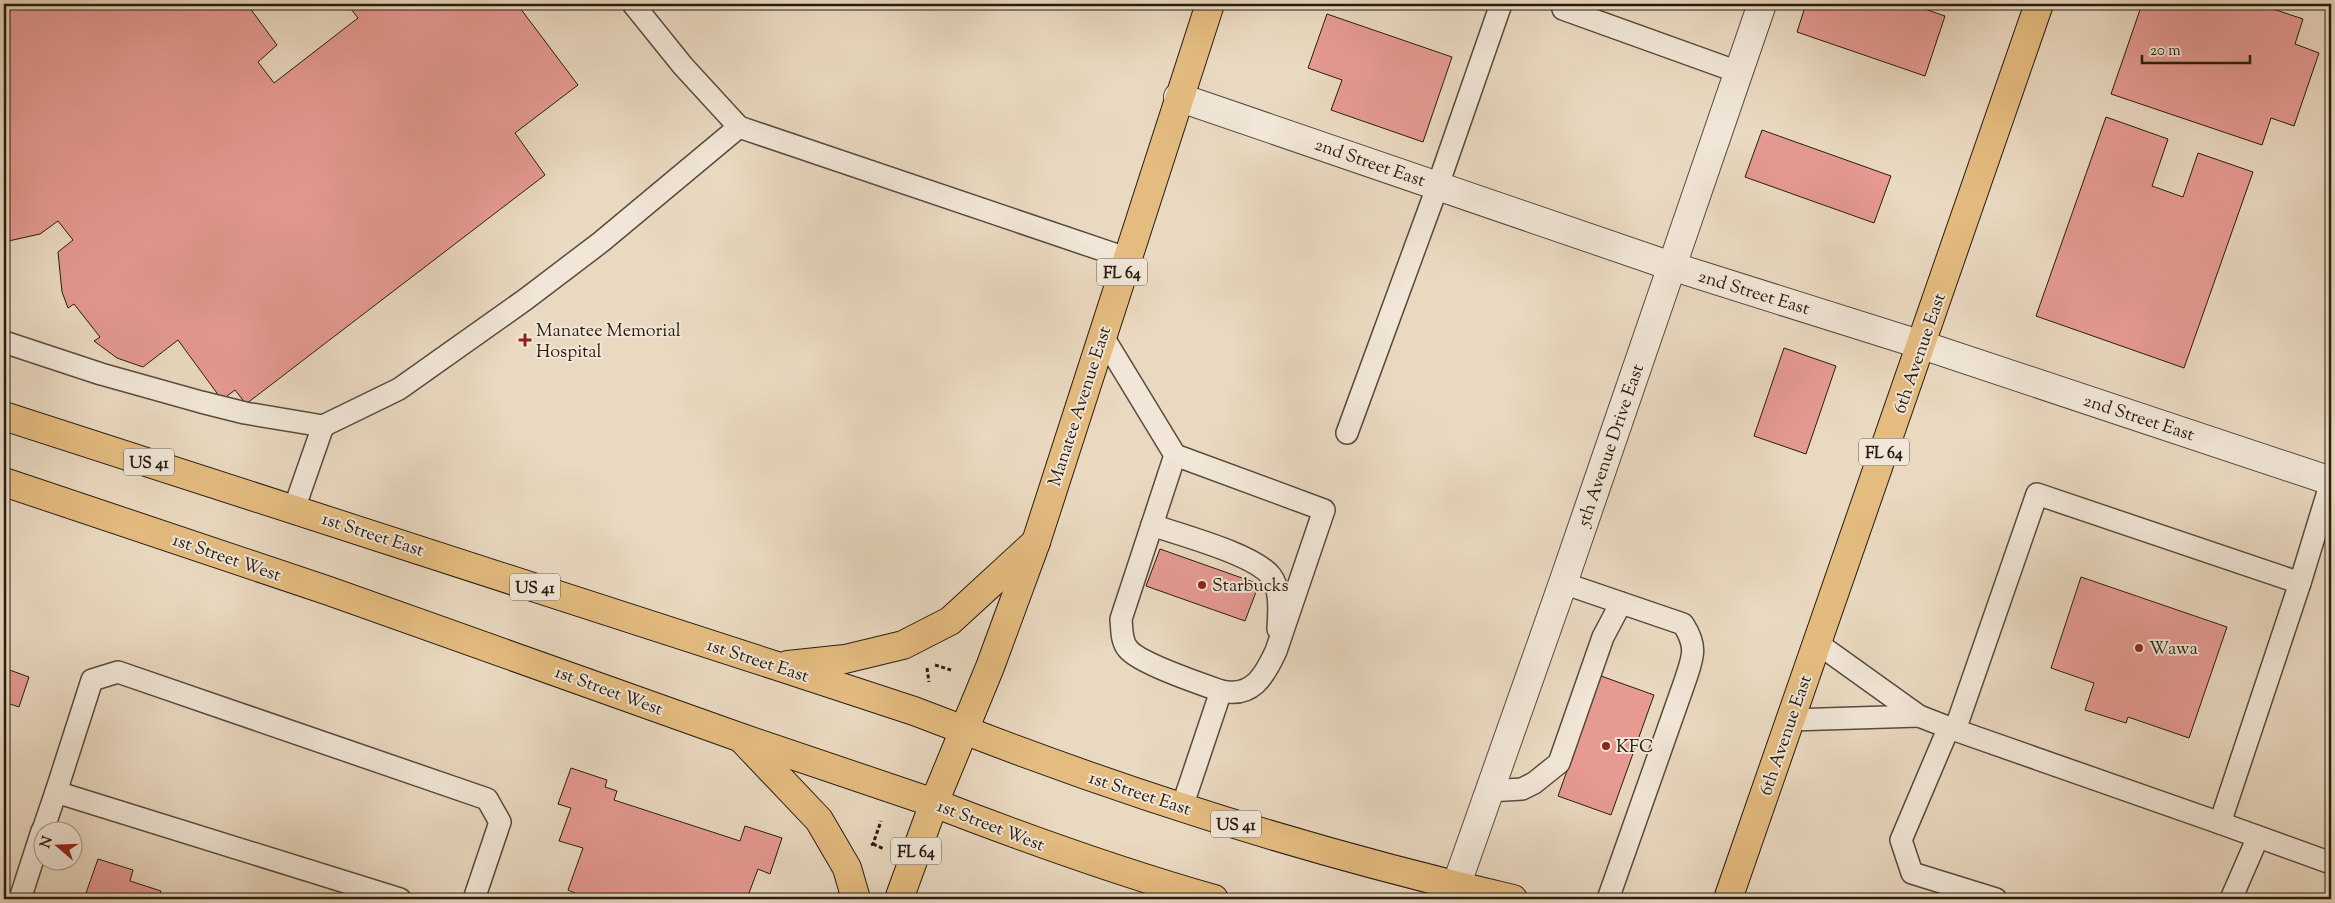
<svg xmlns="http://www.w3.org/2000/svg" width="2335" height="903" viewBox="0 0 2335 903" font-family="'Sorts Mill Goudy',serif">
<rect width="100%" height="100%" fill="#ead9c1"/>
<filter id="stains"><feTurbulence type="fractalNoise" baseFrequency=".004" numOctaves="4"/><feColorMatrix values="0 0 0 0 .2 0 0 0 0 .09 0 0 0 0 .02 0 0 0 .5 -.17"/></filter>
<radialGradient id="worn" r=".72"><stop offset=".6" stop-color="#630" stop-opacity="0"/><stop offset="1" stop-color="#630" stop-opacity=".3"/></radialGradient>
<!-- building -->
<g fill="#e69a92" stroke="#271c0f">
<polygon points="4,4 247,4 277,45 258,62 274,83 358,18 347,4 517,4 578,85 515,133 545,175 246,404 235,390 222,400 178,340 143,367 117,358 94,341 100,337 74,304 68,308 62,292 58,252 73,240 58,221 40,234 4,242"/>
<polygon points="1806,4 1910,4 1945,16 1925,76 1797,32"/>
<polygon points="2142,4 2258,4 2303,19 2295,44 2319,53 2294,126 2271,118 2262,145 2111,94"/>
<polygon points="1327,14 1452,57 1423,142 1331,110 1342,80 1308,68"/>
<polygon points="2106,117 2168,139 2152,186 2183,197 2198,153 2253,172 2184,368 2036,316"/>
<polygon points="1762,130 1891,176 1874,223 1745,177"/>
<polygon points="1784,348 1836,366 1806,454 1754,436"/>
<polygon points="1160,549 1259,584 1245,621 1146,586"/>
<polygon points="2081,577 2227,627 2189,738 2128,717 2126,723 2085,710 2094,683 2051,668"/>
<polygon points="4,668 29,677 19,707 10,704 4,722"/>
<polygon points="1601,676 1654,695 1611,815 1558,796"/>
<polygon points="571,768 607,780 605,787 617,791 614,800 740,841 745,826 782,838 770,874 758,869 749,893 756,896 755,899 583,899 584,897 568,890 583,848 559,841 571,808 558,804"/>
<polygon points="98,859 133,870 130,881 161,891 159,897 165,899 89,899 90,897 85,896"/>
</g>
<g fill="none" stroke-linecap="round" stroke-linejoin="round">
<!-- service casing -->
<g stroke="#584b3c" stroke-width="24">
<g id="service">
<polyline points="1565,4 1563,9 1738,72"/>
<polyline points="739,127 1126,258"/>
<path d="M1102 335 1175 455 1324 510 1276 651C1264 677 1252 698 1221 691 1201 684 1139 663 1128 649 1121 641 1122 629 1121 619L1175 455"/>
<polyline points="4,342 101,374 201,402 245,413 323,426 399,389 526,299 601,242 739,127 683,66 633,4"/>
<polyline points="1347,433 1438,185 1501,4"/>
<polyline points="2331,482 2300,583 2220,823 2331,863"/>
<polyline points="294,509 323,426"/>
<path d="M1152 525C1180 535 1254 554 1271 576 1281 589 1279 613 1278 629"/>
<path d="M1563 583 1683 624C1698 647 1693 657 1685 681L1608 899"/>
<polyline points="1817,643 1919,716 1955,730 2037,494 2300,583"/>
<polyline points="1791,720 1919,716"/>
<polyline points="1949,727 1901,840 1912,873 1996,899"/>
<polyline points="1955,730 2220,823"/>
<polyline points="1489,791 1522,789 1534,783 1559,763 1603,637 1621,603"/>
<polyline points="56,792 92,680 118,672 487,799 500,822 474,899"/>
<polyline points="1182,807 1221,691"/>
<polyline points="43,830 56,792 400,899"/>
<polyline points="20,899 42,831"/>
<polyline points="2231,899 2258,837"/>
</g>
</g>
<!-- minor casing -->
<g stroke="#584b3c" stroke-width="30">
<g id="minor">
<polyline points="1178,97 1671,266 1922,345 2331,481"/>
<polyline points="1456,886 1563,583 1762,4"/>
</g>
</g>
<!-- primary casing -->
<g stroke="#271c0f" stroke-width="30">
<g id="primary">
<path d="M964 730C1142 799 1327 856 1513 899"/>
<path d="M934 803C1027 839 1119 872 1214 899"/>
<polyline points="899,899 934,803 990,667 1036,542 1210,4"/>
<polyline points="1728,899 2039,4"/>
</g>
</g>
<!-- trunk casing -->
<g stroke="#271c0f" stroke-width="30">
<g id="trunk">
<polyline points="4,416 777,666 914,711 964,730"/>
<polyline points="4,482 329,591 739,737 934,803"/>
<polyline points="788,665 845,659 903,645 950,621 1036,542"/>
<polyline points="742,739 819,820 847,868 856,899"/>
</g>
</g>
<!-- path -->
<g stroke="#271c0f" stroke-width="3" stroke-dasharray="4 2.5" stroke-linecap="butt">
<polyline points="935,665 951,670"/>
<polyline points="927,668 929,682"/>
<polyline points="873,844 884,849"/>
<polyline points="871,845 873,844 881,821"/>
</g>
<!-- service -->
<use href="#service" stroke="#f1e6d7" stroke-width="21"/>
<!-- minor -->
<use href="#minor" stroke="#f1e6d7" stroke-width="28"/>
<!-- primary -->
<use href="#primary" stroke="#e5bc80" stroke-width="28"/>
<!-- trunk -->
<use href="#trunk" stroke="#e5bc80" stroke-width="28"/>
</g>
<!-- markers -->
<g fill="#8f2418" stroke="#f1e6d7" stroke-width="2">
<path d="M522.5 332.5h5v5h5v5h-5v5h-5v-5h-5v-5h5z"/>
<circle cx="1202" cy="585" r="5"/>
<circle cx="2139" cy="648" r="5"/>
<circle cx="1606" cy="746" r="5"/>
</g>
<g text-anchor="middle" stroke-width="4" stroke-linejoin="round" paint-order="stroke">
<!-- shield labels -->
<g fill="#f1e6d7" stroke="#64594b" stroke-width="1">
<rect x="1097" y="258.5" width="50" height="27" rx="4"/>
<rect x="1859" y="438.5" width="50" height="27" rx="4"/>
<rect x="124" y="448.5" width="50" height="27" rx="4"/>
<rect x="510" y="573.5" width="50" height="27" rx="4"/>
<rect x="1211" y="810.5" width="50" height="27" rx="4"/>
<rect x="891" y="837.5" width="50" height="27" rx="4"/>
</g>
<g font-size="16" font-weight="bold" fill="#271c0f">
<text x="1122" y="278">FL 64</text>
<text x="1884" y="458">FL 64</text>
<text x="149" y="468">US 41</text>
<text x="535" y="593">US 41</text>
<text x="1236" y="830">US 41</text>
<text x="916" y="857">FL 64</text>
</g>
<!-- street labels -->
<g font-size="18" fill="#271c0f" stroke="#f1e6d7">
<text transform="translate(1370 162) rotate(19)" y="6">2nd Street East</text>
<text transform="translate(1754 292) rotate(17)" y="6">2nd Street East</text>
<text transform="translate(1919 353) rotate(-71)" y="6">6th Avenue East</text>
<text transform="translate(1079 406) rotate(-72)" y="6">Manatee Avenue East</text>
<text transform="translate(2139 417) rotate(18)" y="6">2nd Street East</text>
<text transform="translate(1610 445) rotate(-71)" y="6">5th Avenue Drive East</text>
<text transform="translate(373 534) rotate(18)" y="6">1st Street East</text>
<text transform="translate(227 557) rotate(19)" y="6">1st Street West</text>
<text transform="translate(758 660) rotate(18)" y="6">1st Street East</text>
<text transform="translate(609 690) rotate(20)" y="6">1st Street West</text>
<text transform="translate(1785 735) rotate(-71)" y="6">6th Avenue East</text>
<text transform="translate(1140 793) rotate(18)" y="6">1st Street East</text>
<text transform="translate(991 825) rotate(21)" y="6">1st Street West</text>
</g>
<!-- poi labels -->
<g font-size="18" fill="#271c0f" stroke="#f1e6d7" text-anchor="start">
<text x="536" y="336">Manatee Memorial<tspan x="536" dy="21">Hospital</tspan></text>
<text x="1212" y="591">Starbucks</text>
<text x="2149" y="654">Wawa</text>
<text x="1616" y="752">KFC</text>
</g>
</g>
<!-- margin -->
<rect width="2335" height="903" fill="none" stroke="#ead9c1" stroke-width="20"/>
<rect x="5" y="5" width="2325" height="893" fill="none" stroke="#271c0f" stroke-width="2.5"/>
<rect x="10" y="10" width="2315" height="883" fill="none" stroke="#271c0f"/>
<!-- north arrow -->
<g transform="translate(58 846) rotate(289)"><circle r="24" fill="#f1e6d7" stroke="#a09587"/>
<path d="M0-4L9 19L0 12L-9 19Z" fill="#8f2418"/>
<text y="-8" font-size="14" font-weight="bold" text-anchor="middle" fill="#271c0f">N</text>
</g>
<!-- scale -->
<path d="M2142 55v8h108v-8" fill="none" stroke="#271c0f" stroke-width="2.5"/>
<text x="2150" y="55" font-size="15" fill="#271c0f" stroke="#f1e6d7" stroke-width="4" paint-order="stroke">20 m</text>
<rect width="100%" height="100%" filter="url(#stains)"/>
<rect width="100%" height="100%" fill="url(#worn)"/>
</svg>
